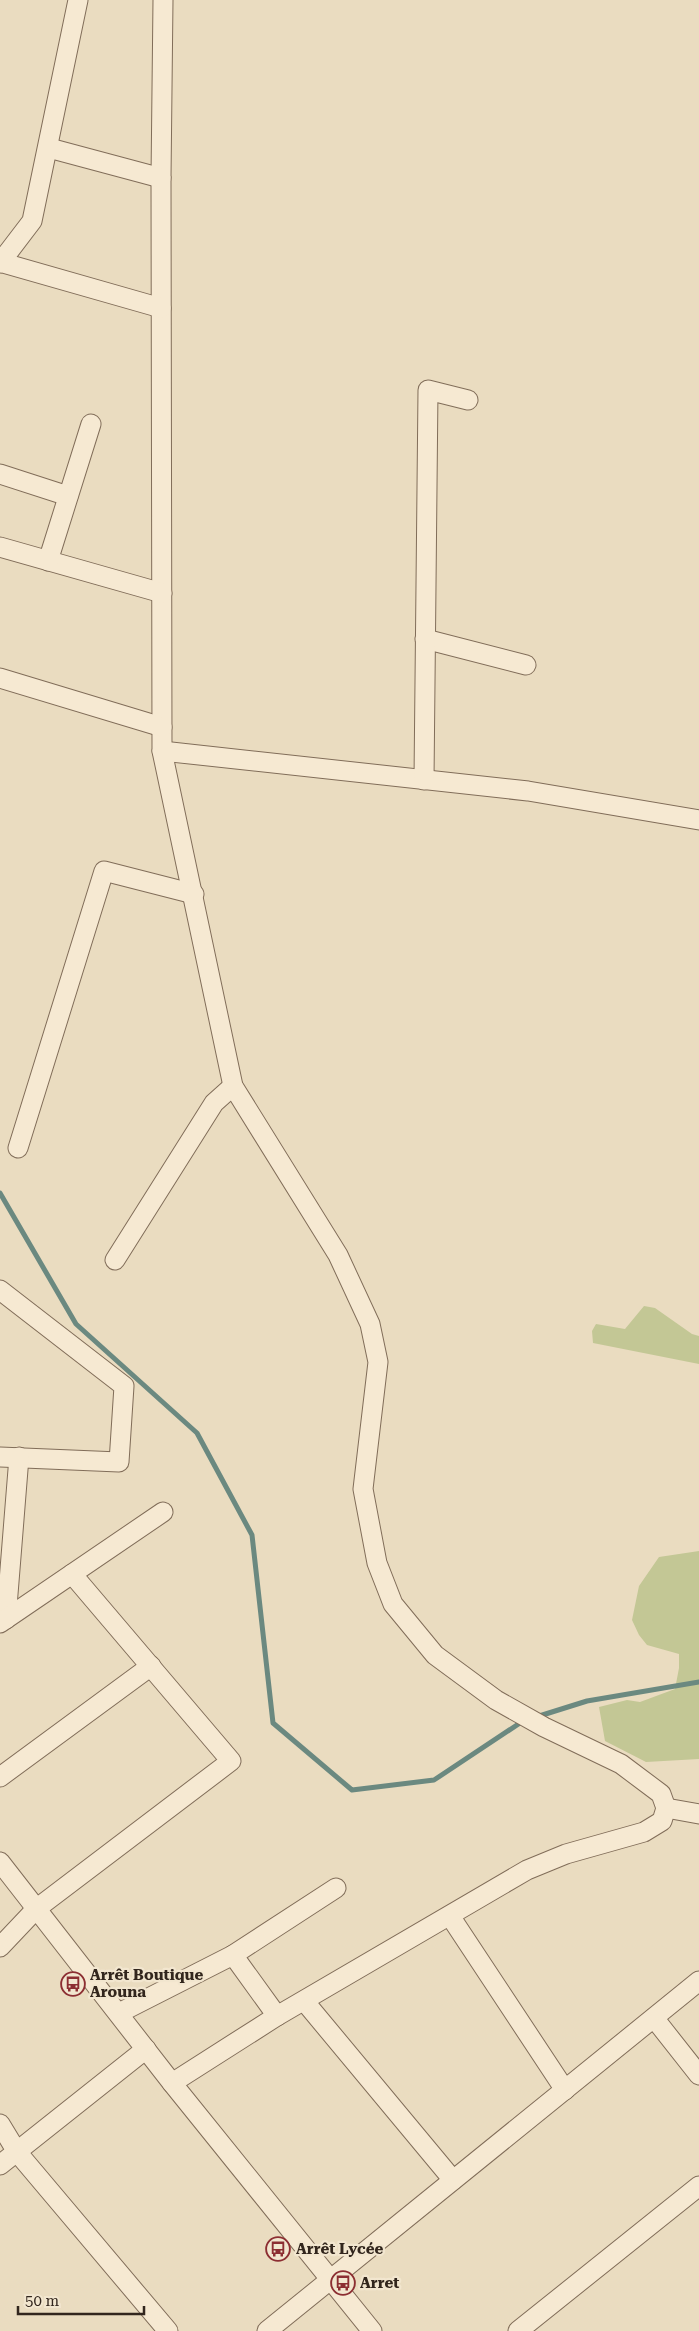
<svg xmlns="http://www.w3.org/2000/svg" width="699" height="2331" viewBox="0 0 699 2331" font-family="'Roboto Serif',serif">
<rect width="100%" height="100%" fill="#eadcc0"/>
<!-- green -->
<g fill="#c3c795">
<polygon points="644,1306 655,1308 692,1334 699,1336 699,1364 593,1343 592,1331 596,1324 625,1329"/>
<polygon points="699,1551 699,1759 646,1762 605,1741 599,1707 627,1700 640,1702 675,1689 679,1668 679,1654 647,1645 639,1635 632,1620 639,1586 659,1557"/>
</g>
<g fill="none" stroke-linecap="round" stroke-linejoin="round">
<!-- stream -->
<g stroke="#6b8980" stroke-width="5">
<polyline points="0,1193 76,1324 197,1433 252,1535 273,1723 352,1790 434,1780 523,1721"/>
<polyline points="536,1717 587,1701 699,1682"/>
</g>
<!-- minor casing -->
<g stroke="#816d59" stroke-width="21">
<g id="minor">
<polyline points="163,0 161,178 162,751 233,1086 338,1255 370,1324 378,1362 363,1489 377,1563 393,1604 435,1655 496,1700 544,1727 621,1764 661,1794 666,1808 662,1821 644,1832 566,1854 527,1870 277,2016 172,2083"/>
<polyline points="49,148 161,178"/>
<polyline points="0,262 161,308"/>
<polyline points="0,263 32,221 78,0"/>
<polyline points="0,474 68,496"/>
<polyline points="0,547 162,593"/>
<polyline points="48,561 91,424"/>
<polyline points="425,639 526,665"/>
<polyline points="0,678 162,727"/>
<polyline points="162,751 528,791 699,820"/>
<polyline points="424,780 428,390 468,400"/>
<polyline points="18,1148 104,871 194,894"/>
<polyline points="115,1260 214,1103 233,1086"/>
<polyline points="0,1290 124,1386 119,1462 0,1457"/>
<polyline points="6,1619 19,1457"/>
<polyline points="0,1623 163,1512"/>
<polyline points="0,1777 151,1666"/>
<polyline points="666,1808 699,1814"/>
<polyline points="0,1862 172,2083 372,2331"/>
<polyline points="450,1916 565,2090"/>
<polyline points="0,1947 36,1909 231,1761 72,1574"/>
<polyline points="233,1955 277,2016"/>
<polyline points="305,2002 453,2180"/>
<polyline points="119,2013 233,1955 336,1888"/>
<polyline points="654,2018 699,2075"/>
<polyline points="0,2124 17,2152 168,2331"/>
<polyline points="0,2165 146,2049"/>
<polyline points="267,2331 699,1981"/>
<polyline points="518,2331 699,2186"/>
</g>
</g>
<!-- minor -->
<use href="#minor" stroke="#f6e9d2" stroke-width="19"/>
</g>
<!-- icons -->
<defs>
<g id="bus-ring" transform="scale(1.25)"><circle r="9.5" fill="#f2e6cf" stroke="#8c2e32" stroke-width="1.5"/><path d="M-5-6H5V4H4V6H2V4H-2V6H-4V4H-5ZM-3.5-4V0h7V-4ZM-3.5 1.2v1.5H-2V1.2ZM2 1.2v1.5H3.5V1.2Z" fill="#8c2e32"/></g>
</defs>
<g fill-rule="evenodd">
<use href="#bus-ring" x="73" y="1984"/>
<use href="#bus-ring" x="278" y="2249"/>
<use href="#bus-ring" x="343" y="2283"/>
</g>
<g text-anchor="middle" stroke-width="4.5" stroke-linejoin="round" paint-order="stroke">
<!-- poi labels -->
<g font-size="15" font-weight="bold" fill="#32261d" stroke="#f2e6cf" text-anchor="start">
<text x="90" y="1980">Arrêt Boutique<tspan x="90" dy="17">Arouna</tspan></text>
<text x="296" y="2254">Arrêt Lycée</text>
<text x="360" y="2288">Arret</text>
</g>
</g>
<!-- scale -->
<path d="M18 2306v8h126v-8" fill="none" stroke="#32261d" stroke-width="2.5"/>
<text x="25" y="2306" font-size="15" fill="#32261d" stroke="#f2e6cf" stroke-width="4" paint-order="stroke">50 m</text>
</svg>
